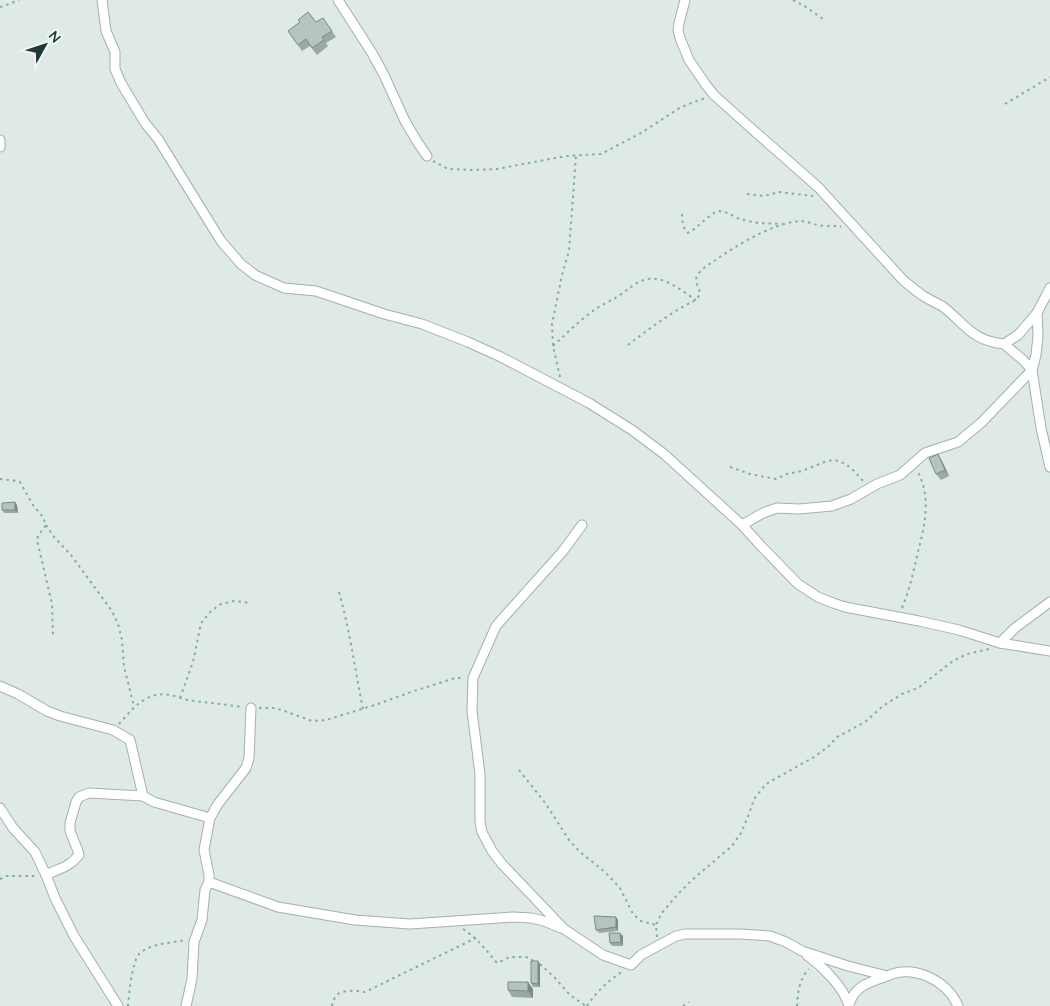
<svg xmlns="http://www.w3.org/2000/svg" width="1050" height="1006" viewBox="0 0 1050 1006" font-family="Quicksand,sans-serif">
<rect width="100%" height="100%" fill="#dfeae7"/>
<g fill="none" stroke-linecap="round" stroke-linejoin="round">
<!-- minor casing -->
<g stroke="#a2b1ae" stroke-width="11">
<g id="minor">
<polyline points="102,0 106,31 115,52 115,69 121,83 145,123 158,139 221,241 241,264 255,275 284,288 316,291 384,314 422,324 468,342 501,357 589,403 632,430 664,454 742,525 761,546 798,584 818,597 833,603 845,607 919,621 959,630 1000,643 1050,651"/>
<polyline points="338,0 372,53 384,75 405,121 418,143 427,156"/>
<path d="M685 0 679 23 678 30 680 38 689 60 706 85 714 95 752 129 818 187 903 280C910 286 917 292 925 297 930 300 936 303 942 306 966 324 970 340 1004 344L1018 335 1037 313 1050 288"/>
<polyline points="0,140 0,147"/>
<polyline points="1004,344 1023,360 1032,370 1041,428 1050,467"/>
<path d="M582 525 563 551 496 626 473 678 472 711 480 774V822L482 832 492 851 502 864 564 929 603 955 631 965 641 955 676 936 685 934H740L770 936 786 942 802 951 848 966 887 976C913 964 947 980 958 1006"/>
<polyline points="742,525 763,513 777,508 799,509 832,506 851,499 877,484 900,475 925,453 958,442 982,422 1032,370 1036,355 1038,336 1037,313"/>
<polyline points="1000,643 1015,628 1050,602"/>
<polyline points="0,686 18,694 47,711 60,716 113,730 130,740 143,796"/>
<polyline points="0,808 13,828 35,852 46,875 55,898 74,936 118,1006"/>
<path d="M46 875C61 867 67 869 79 855L78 851 70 831V823L76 802 79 797 89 793 143 796 154 802 210 818"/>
<polyline points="209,882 278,907 355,920 410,924 513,917 531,918 544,921 561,928"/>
<path d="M807 955C822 966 844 987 849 1006"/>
<path d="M849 1004C856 985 870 982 887 976"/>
<polyline points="186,1006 192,979 194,942 202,920 205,890 209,882 209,875 204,850 210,818 218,804 246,768 249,758 251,708"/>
</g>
</g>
<!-- path -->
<g stroke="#80aca6" stroke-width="2" stroke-dasharray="2.5 4" stroke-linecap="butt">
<polyline points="793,0 806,7 823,19"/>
<polyline points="0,7 4,6 19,0"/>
<polyline points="1005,104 1050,77"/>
<polyline points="433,161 448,169 473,170 497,169 566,156 601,154 641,133 681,107 705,98"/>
<polyline points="747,194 764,196 779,192 813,196"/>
<path d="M682 214C682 221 683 229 688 233L693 230 712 214 719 211 728 213 739 219 758 223 782 224"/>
<path d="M628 345C645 332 662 319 681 308 688 303 696 302 700 294 700 288 694 283 697 276 700 270 708 265 714 261 736 246 772 223 800 221 806 221 812 224 818 225 826 227 833 225 841 227"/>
<path d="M553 346C567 333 581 319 597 308 605 303 613 300 620 295 629 289 637 281 647 279 665 276 682 291 696 300"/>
<polyline points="560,377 553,346 552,324 562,275 569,251 576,155"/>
<polyline points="730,467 750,474 776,479 787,474 802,471 827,461 834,460 838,461 846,464 854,471 863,481"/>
<polyline points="0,479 17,481 20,482 33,505 43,517 46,525 38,536 37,540 52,604 53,636"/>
<polyline points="46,525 54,537 71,555 112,611 118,624 122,640 124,667 134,706"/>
<path d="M339 592C350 631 355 670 363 709"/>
<path d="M902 608C909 591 913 574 917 556 924 528 932 500 918 472"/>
<polyline points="180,698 193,662 200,628 202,622 211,611 221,604 234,601 251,603"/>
<polyline points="259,708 276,708 312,721 326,720 378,704 411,692 455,678 463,678"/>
<path d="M119 724C133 708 146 691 170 695 176 696 182 699 188 700 206 703 224 704 242 707"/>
<polyline points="519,770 546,804 569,840 580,852 605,872 620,888 633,914 641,921 656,925"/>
<polyline points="0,879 7,876 37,876"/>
<path d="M463 929C478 939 486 950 497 963L510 957H526L536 962"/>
<polyline points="657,937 656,925 661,914 678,894 692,880 732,846 741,833 749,814 754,799 766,784 814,757 828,747 837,737 865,722 883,706 902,694 918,688 953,661 967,654 989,649"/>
<polyline points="540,964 555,978 570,995 586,1006"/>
<path d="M128 1006C129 994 132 960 140 953 152 943 171 943 186 940"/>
<path d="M332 1006C333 1002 334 998 337 995 343 989 357 991 365 992L476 938"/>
<path d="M587 1006C597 991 608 981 623 971"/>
<polyline points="683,1006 689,1002"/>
<path d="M797 1006C798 992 799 979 809 969"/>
</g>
<!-- minor -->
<use href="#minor" stroke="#fff" stroke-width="9"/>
</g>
<!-- wall -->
<g fill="#9ba9a5">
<polygon points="323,18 336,37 326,43 328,46 317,55 310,46 302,51 288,31 316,22"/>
<polygon points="942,461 949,476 941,480 936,474"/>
<polygon points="15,502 17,505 18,513 4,513 2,510"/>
<polygon points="618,920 618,931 599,933 596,930"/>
<polygon points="623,936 623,946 612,946 610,943"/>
<polygon points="540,964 540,987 533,987 531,983"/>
<polygon points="533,989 533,998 512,997 508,990"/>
</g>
<!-- shaded-wall -->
<g fill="#7e8986">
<polygon points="938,454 942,461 949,476 945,470"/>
<polygon points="15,502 17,505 18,513 15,510"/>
<polygon points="616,917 618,920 618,931 616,927"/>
<polygon points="620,933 623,936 623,946 621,942"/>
<polygon points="538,961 540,964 540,987 538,984"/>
<polygon points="528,982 533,989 533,998 528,991"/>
</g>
<!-- building -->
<g fill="#b4c4c0" stroke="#7e8986">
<polygon points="308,12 316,22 323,18 332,31 322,37 324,40 312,48 306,39 298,45 288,31 300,22 298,20"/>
<polygon points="938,454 945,470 936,474 929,458"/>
<polygon points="15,502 15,510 2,510 2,503"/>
<polygon points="594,916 616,917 616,927 596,930"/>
<polygon points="609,933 620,933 621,942 610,943"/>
<polygon points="531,961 538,961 538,984 531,983"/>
<polygon points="508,982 528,982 528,991 508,990"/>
</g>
<!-- north arrow -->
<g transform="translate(45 45) rotate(50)" stroke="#eff7f4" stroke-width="4" paint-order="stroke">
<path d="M0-4L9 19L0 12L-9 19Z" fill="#213936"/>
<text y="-8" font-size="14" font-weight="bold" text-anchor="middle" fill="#213936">N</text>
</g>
</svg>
